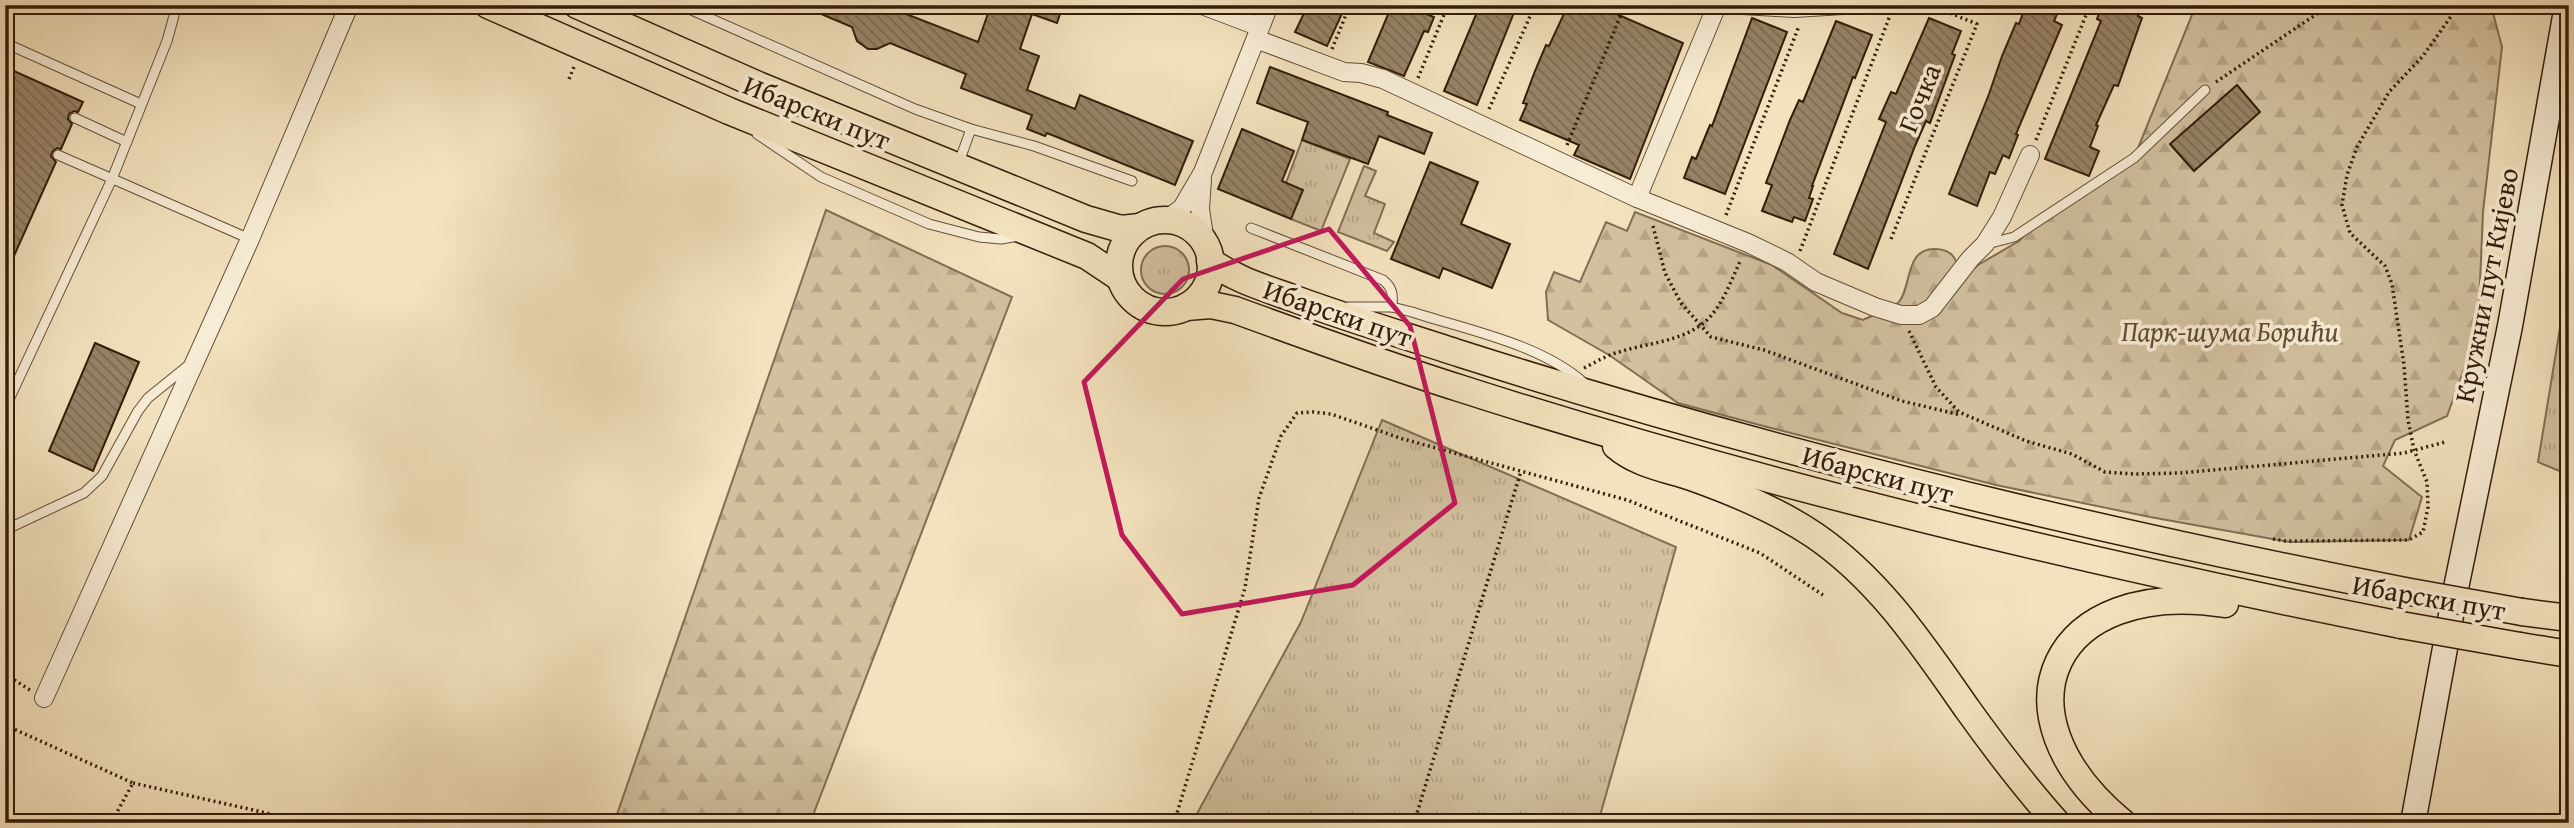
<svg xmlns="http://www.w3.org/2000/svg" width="2574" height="828" viewBox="0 0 2574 828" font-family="'Gentium Book Plus',serif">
<defs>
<pattern id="grass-tufts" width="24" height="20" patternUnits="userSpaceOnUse" patternTransform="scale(1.75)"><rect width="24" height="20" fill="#d2c09f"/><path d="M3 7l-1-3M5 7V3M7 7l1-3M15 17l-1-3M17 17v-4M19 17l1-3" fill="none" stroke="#b5a487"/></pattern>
<pattern id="forest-firs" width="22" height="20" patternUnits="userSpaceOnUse" patternTransform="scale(1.75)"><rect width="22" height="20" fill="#d2c09f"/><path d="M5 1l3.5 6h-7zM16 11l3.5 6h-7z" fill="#b5a487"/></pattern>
<pattern id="building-back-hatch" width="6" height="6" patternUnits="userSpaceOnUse" patternTransform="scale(1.75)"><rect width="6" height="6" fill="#978367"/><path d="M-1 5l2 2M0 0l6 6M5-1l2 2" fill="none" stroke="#7c6a53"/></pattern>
</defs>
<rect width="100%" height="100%" fill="#f3e2be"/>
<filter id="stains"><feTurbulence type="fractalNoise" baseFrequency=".00286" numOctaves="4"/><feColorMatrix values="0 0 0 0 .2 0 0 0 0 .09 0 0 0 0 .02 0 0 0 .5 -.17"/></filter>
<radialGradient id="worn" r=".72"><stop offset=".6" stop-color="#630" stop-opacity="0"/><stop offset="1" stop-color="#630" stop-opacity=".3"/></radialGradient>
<!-- grass -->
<g fill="url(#grass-tufts)" stroke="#826e54" stroke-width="2">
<polygon points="1302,140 1350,159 1321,231 1291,219 1286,183"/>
<polygon points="1364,166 1376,171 1365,196 1385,204 1374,233 1394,242 1387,251 1338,232"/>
<circle cx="1165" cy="270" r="24"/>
<polygon points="2569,273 2569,475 2538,462"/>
<polygon points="1382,420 1676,547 1598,823 1192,823 1301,622"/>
</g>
<!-- forest -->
<g fill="url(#forest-firs)" stroke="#826e54" stroke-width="2">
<path d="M2196 5H2252L2262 11 2264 5H2491L2502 47 2483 212 2478 330 2447 416 2395 440 2383 466 2422 497 2409 540 2290 542 2150 517 1996 485 1767 427 1678 403 1609 355 1548 320 1546 292 1554 272 1580 282 1606 222 1627 231 1635 212 1772 265 1842 313 1863 320C1872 315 1891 311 1898 303 1912 289 1904 247 1936 249 1957 250 1957 264 1961 280L1978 265 2019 241 2039 221 2134 158Z"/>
<polygon points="826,210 1012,297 810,823 614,823"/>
</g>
<!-- building -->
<g fill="url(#building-back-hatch)" stroke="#331c08" stroke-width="2">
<polygon points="800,5 883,5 978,42 991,5 1063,5 1057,23 1032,14 1020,49 1039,56 1027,90 1075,109 1080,95 1193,141 1175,185 1047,133 1045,136 1027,129 1032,115 961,88 966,74 890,43 877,49 868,49 857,41 852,27"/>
<polygon points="1308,5 1346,5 1327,46 1295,32"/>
<polygon points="1392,5 1430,5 1426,14 1434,17 1428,32 1424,31 1404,76 1368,62"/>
<polygon points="1480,5 1517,5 1477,105 1444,91"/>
<polygon points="1568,5 1607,5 1605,9 1683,43 1630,179 1574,155 1579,145 1520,120 1527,104 1523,103 1535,71 1546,45 1549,46"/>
<polygon points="2026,5 2061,5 2054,21 2062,25 2016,134 2018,135 2009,158 2003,155 1995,174 1990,172 1977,206 1949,194 1989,94 2002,56 2016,23 2019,24"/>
<polygon points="2102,5 2142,5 2138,16 2142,18 2118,86 2114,85 2096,125 2098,126 2090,147 2099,151 2089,176 2045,159 2101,21 2097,19"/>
<polygon points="1752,18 1787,32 1725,194 1684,178 1692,157 1696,159 1710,125 1712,126"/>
<polygon points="1929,18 1961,31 1952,54 1955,55 1930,123 1926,121 1915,146 1868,269 1834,254 1886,122 1879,119 1891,92 1896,94"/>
<polygon points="1836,21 1872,35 1855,78 1853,77 1812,186 1813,186 1809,198 1813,199 1805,221 1794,217 1792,222 1762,211 1772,185 1766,183 1790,120 1799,100 1803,102"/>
<polygon points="5,67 83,102 78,112 74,111 69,114 68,119 72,124 61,149 57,148 52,152 51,156 56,162 5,276"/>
<polygon points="1270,67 1388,112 1387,115 1432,133 1424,154 1379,136 1368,164 1302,140 1308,122 1257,103"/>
<polygon points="2237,85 2260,112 2194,171 2170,144"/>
<polygon points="1242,129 1294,151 1282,181 1303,190 1291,219 1218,189"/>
<polygon points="1430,162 1478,182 1461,224 1510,244 1492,288 1443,268 1439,278 1391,259"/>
<polygon points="95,343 139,362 93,471 49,451"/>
</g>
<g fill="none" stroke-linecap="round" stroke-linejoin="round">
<!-- lane casing -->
<g stroke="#634e36" stroke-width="11">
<g id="lane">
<polyline points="680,5 915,109 971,129"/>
<polyline points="5,43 141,104"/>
<polyline points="75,118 127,142"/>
<polyline points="757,134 821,177 929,224 979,237 1001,239 1019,236"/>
<polyline points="58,155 250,239"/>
<polyline points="958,165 971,129 1034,146 1132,181"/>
<path d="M1251 228 1383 280C1393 288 1393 295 1392 307"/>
<polyline points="1987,244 2014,237 2134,158 2205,90"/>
<path d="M1348 307H1392L1412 312C1467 330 1541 344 1584 383"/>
<polyline points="5,408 112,179 167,41 177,5"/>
<polyline points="5,530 84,493 102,476 138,411 148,398 190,364"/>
</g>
</g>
<!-- street casing -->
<g stroke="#634e36" stroke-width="20">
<g id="street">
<polyline points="1202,5 1260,27"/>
<polyline points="1743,5 1794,8 1843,5"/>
<polyline points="1256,39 1344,72 1361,73 1383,79 1637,198 1748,243 1787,262 1816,282 1875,307 1901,315 1919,315 1932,308 1970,259 1985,244 2002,217 2030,155"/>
<polyline points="1202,179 1200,209 1205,243"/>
<polyline points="1637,198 1717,5"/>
<polyline points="1155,221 1171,216 1182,208 1203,172 1269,5"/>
<polyline points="44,698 250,239 349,5"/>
</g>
</g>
<!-- secondary casing -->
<g stroke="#331c08" stroke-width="27">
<polyline id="secondary" points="2413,823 2456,588 2510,326 2567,5"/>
</g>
<!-- primary casing -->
<g stroke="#331c08" stroke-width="29">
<g id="primary">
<polyline points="488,5 729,111 1087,256 1120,278"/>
<polyline points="577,5 758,85 1086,219 1121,229 1140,227"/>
<circle cx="1165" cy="266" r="46"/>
<path d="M1210 261C1236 280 1265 288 1295 299 1350 319 1406 336 1461 354 1771 453 2086 529 2405 591"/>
<path d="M1186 307 1211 305 1235 310C1309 337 1383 364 1459 388 1767 487 2084 562 2401 625"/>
<path d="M1616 446C1638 465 1668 469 1694 478 1736 493 1777 510 1814 535 1880 580 1923 646 1968 710 1996 749 2025 787 2057 823"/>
<polyline points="2522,612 2569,618"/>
<polyline points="2520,646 2569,654"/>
<path d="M2123 823C1987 711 2054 577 2225 604"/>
</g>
</g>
<!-- path -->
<g stroke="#331c08" stroke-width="3.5" stroke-dasharray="2 3.5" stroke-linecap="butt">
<polyline points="1332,49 1350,5"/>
<polyline points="1418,78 1448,5"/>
<polyline points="569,79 574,67"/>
<polyline points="2216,82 2330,5"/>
<polyline points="1489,109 1535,5"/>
<polyline points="2036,140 2090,5"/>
<polyline points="1567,145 1625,5"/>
<polyline points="1726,215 1799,26"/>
<polyline points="1653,226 1665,273 1681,303 1711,337 1764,350 1902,401 1961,415"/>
<polyline points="1891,239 1977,24 1930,5"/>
<polyline points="1800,251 1894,5"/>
<polyline points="1909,331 1936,387 1959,412 2026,441 2072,454 2105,472 2133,474 2180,473 2404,453 2445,442"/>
<path d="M1584 368C1596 362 1607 355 1619 352 1650 342 1686 342 1710 317 1724 301 1732 279 1741 259"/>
<polyline points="2273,539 2286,541 2409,540 2423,532 2428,507 2427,482 2414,450 2408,420 2404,365 2392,284 2385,266 2350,233 2342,205 2347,175 2357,147 2389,92 2423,56 2459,5"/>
<polyline points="5,674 30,690"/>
<polyline points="5,725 133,783 111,823"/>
<polyline points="133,783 311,823"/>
<polyline points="1174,823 1245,588 1259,498 1281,436 1297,413 1313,412 1331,414 1403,439 1627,500 1760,553 1823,595"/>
<polyline points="1414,823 1521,471"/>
</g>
<!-- lane -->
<use href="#lane" stroke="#f7ecd5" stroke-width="9"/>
<!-- street -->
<use href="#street" stroke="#f7ecd5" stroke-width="18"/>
<!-- secondary -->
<use href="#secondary" stroke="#f7ecd5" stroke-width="24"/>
<!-- primary -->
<use href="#primary" stroke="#f3e2be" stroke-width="26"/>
<!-- primary-bridge casing -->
<g stroke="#331c08" stroke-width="29" stroke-linecap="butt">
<g id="primary-bridge">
<polyline points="2405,591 2522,612"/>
<polyline points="2401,625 2520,646"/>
</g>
</g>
<!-- primary-bridge -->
<use href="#primary-bridge" stroke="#f3e2be" stroke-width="26"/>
</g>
<!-- marked area -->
<path fill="none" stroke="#c2185b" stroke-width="5" stroke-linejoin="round" d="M1329 229 1410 326 1455 503 1353 585 1182 614 1122 535 1084 382 1183 279Z"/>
<g text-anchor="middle" stroke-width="7" stroke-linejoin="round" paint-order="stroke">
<!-- street labels -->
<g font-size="28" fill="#331c08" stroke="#f7ecd5">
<text transform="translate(1919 98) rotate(-68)" y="10">Гочка</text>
<text transform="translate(817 112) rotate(22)" y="10">Ибарски пут</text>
<text transform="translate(2486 285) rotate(-79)" y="10">Кружни пут Кијево</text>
<text transform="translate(1338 313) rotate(19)" y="10">Ибарски пут</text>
<text transform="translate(1878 474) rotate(15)" y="10">Ибарски пут</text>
<text transform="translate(2429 597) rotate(10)" y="10">Ибарски пут</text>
</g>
<!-- park labels -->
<g font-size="28" font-style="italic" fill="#634d35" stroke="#f7ecd5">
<text x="2230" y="341">Парк-шума Борићи</text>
</g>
</g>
<!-- margin -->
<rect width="2574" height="828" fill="none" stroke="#f3e2be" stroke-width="28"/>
<rect x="7" y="7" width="2560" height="814" fill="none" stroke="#331c08" stroke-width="3.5"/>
<rect x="14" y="14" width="2546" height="800" fill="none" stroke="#331c08" stroke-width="2"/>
<rect width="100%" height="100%" filter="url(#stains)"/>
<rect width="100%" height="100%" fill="url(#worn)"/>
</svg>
